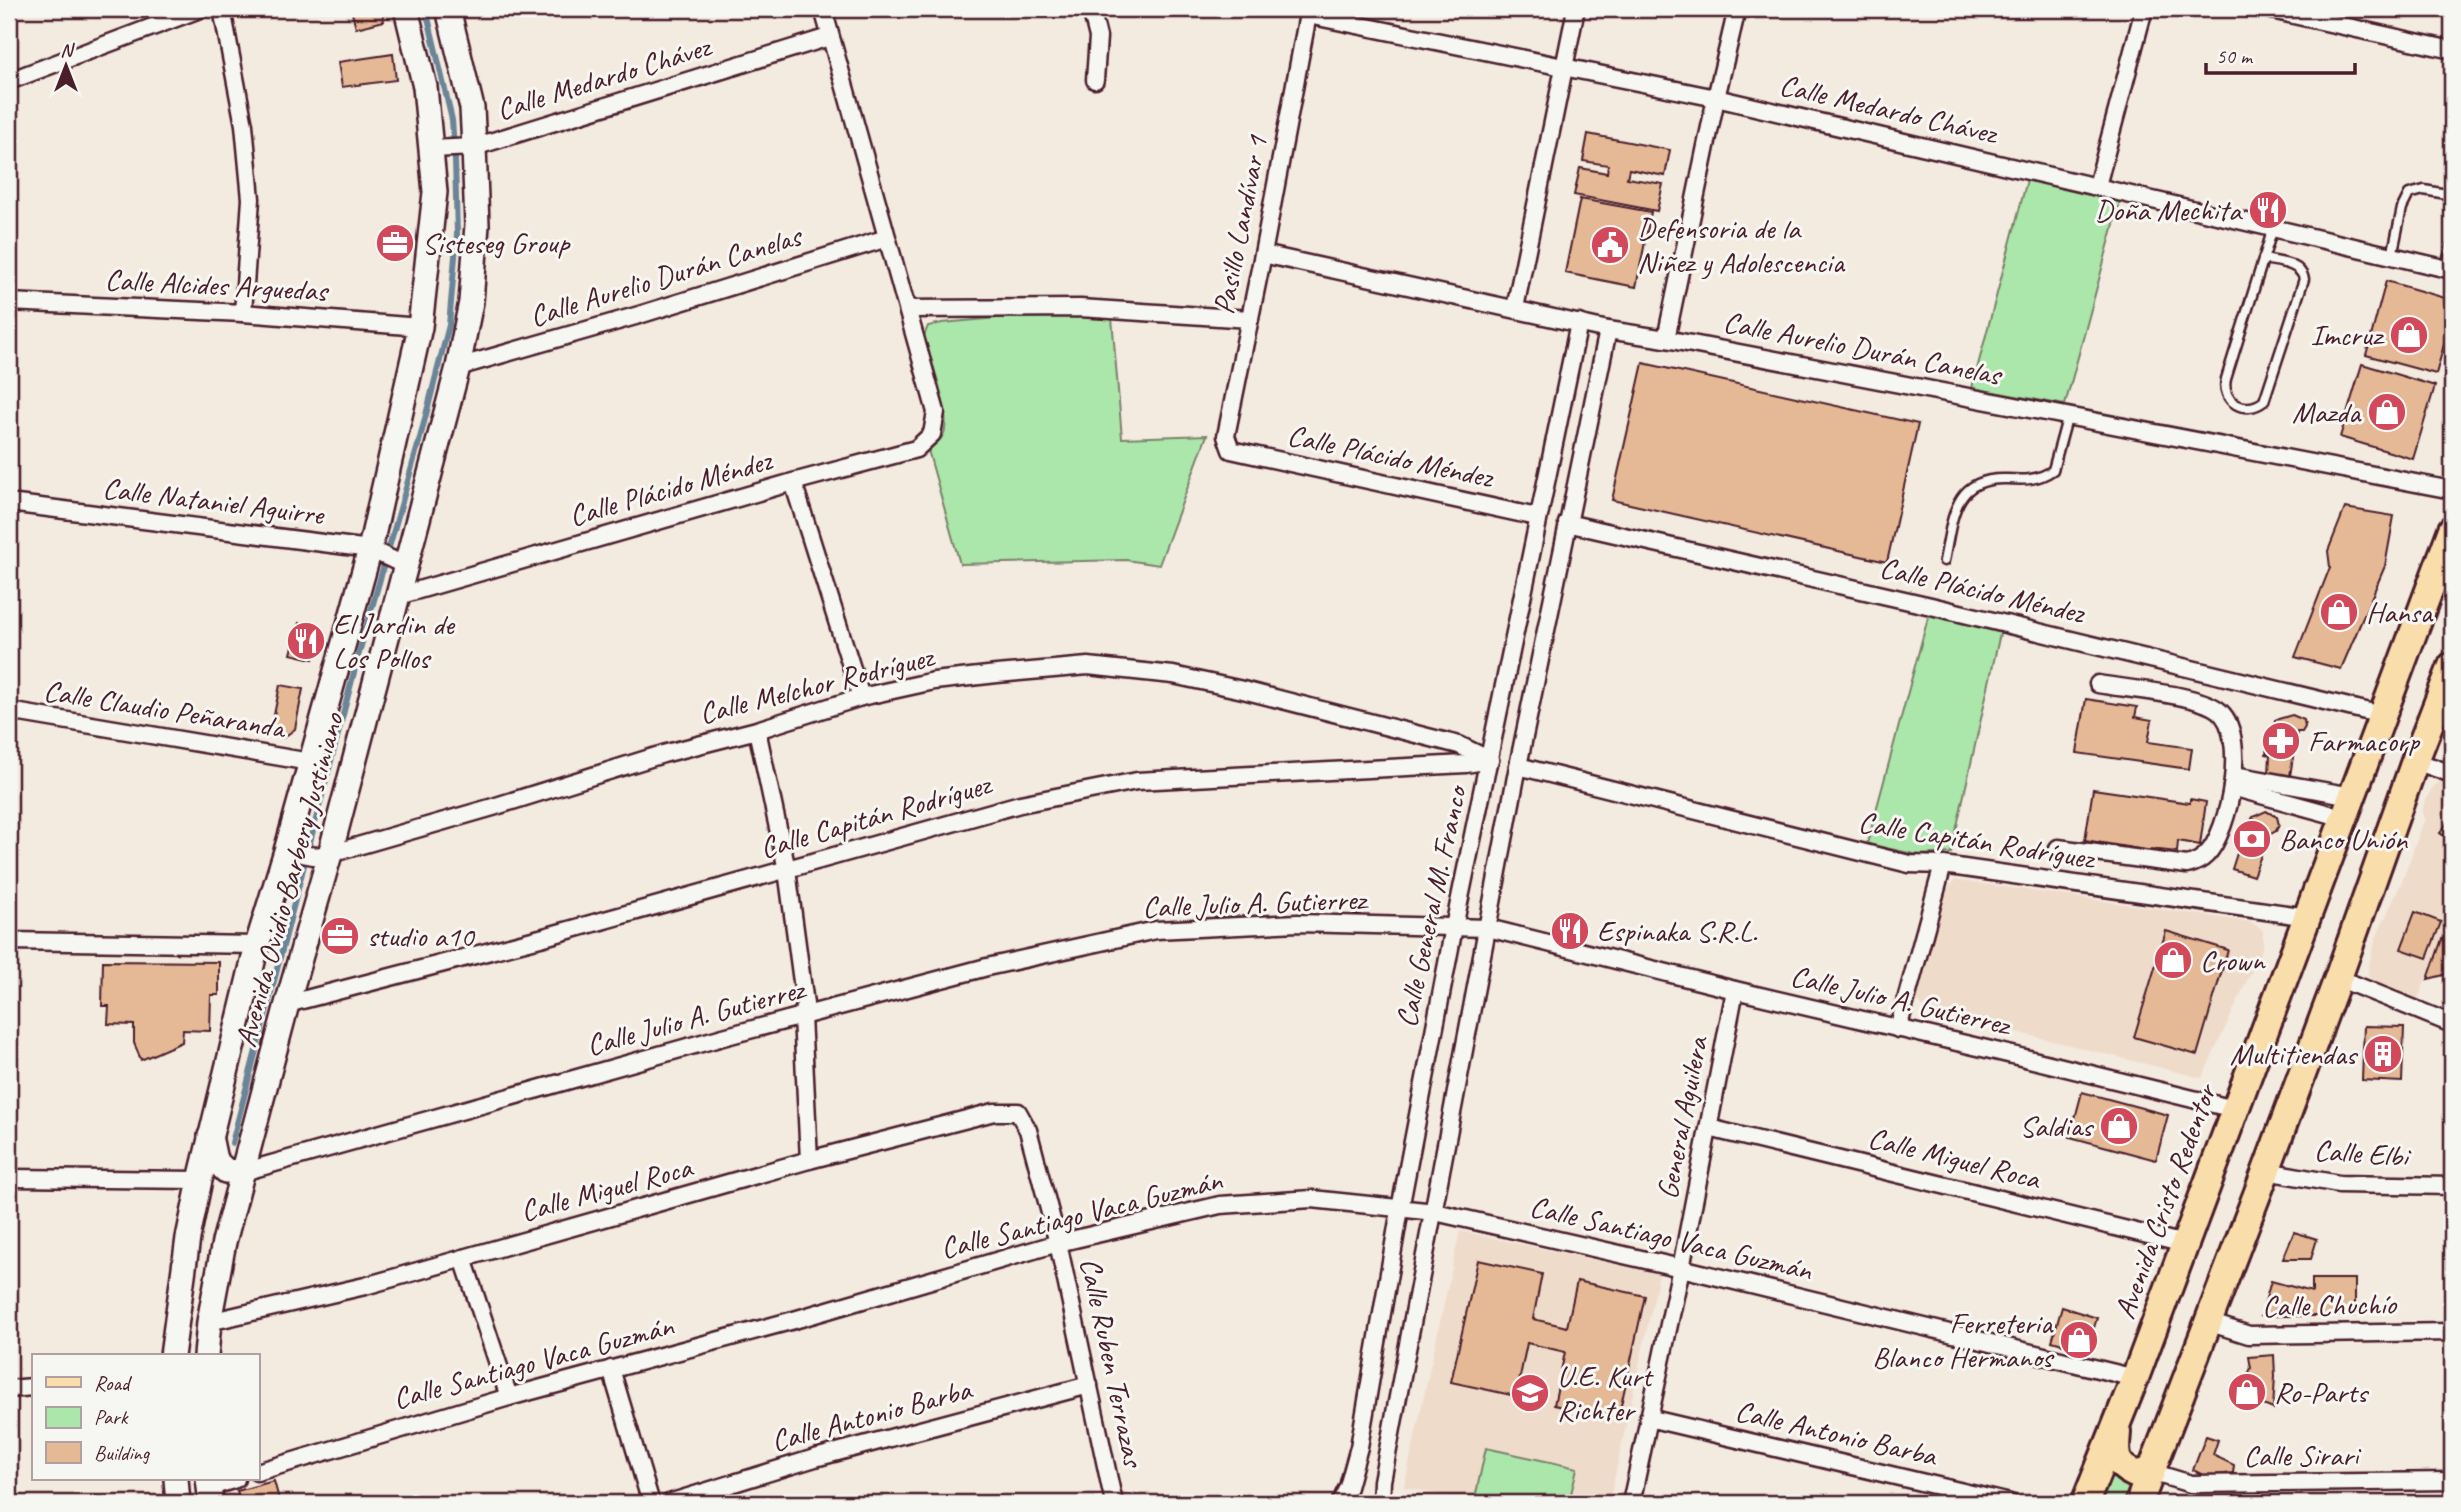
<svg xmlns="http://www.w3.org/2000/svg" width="2461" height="1512" viewBox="0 0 2461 1512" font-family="Caveat,sans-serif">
<rect width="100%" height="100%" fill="#f3eae0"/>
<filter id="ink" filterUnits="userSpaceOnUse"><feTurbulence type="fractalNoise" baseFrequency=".0143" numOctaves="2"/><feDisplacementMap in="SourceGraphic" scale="14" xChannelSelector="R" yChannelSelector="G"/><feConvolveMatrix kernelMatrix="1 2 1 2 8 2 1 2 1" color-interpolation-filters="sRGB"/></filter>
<g filter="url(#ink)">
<!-- built -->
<g fill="#efdbca">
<polygon points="2444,779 2452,782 2452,943 2442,939 2416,1004 2375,983 2368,976 2369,964 2376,938 2403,879 2425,818 2422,813 2425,800 2434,786"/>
<polygon points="1955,880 2251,922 2263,931 2263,946 2202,1078 1925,1009 1916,1000 1946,892"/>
<polygon points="1460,1231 1659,1274 1609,1503 1479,1503 1404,1487"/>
</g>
<!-- green -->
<g fill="#abe6ab" stroke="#7a826b" stroke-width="2">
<polygon points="2027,180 2120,202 2065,405 1972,388"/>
<path d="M1032 315 1112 318 1122 438 1207 435 1159 565 1126 560 960 564 928 450C935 444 944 439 945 429 949 408 930 358 924 336L928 326 942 323Z"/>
<polygon points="1929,614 2001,629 1951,853 1918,855 1867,844"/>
<polygon points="1486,1448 1577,1468 1569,1503 1500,1503 1475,1498"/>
<polygon points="2115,1468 2133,1479 2124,1503 2101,1503"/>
</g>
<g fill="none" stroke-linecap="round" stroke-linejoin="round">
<!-- stream -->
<polyline stroke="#6a8498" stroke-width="6" points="232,1143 359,653 419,442 449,325 457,234 455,160 452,120 426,9"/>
</g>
<!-- building -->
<g fill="#e6b996" stroke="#4a1f2b" stroke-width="2">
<polygon points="351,9 381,9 384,21 356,28"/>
<polygon points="393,54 396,80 342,87 338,62"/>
<polygon points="1588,134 1670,150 1665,176 1629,169 1627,178 1663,184 1657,211 1574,195 1580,168 1607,173 1608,165 1583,161"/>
<polygon points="1580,199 1651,212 1636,287 1565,273"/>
<polygon points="2386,281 2452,300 2452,315 2436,374 2366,355"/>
<polygon points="1643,363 1918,424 1887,562 1612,500"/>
<polygon points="2362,364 2435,386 2413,459 2340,437"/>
<polygon points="2345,508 2394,516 2385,566 2341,669 2295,657 2330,567 2328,551"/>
<polygon points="299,623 320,628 313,659 291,654"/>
<polygon points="280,685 303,689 295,729 283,738 270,735"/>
<polygon points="2086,699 2137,707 2135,717 2152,720 2148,742 2192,748 2189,769 2077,753"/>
<polygon points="2292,715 2304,720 2305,727 2302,732 2297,732 2290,776 2269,774 2270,755 2266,754 2269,735 2274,735 2275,720"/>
<polygon points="2093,789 2190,803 2190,799 2206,802 2200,845 2178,841 2177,852 2151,849 2151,851 2085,840"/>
<polygon points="2266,811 2277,817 2279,825 2276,831 2269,835 2253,876 2232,869 2239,847 2235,844 2242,830 2246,831 2253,817"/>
<polygon points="2452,817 2452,842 2440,833"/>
<polygon points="2415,912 2441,922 2427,958 2401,949"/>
<polygon points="2166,931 2228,950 2197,1055 2134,1037"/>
<polygon points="2442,939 2452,943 2452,973 2428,979"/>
<polygon points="103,961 219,962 219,995 211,995 210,1031 183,1030 182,1042 141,1060 134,1043 134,1025 108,1024 109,1006 102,1006"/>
<polygon points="2364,1026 2404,1027 2402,1082 2362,1080"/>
<polygon points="2082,1092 2168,1115 2156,1160 2070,1137"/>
<polygon points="2294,1232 2317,1239 2311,1259 2283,1259"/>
<polygon points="1478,1260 1542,1274 1533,1319 1567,1327 1577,1281 1645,1296 1618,1419 1554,1405 1565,1352 1527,1343 1516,1396 1451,1382"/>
<polygon points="2312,1279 2355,1279 2355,1316 2261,1316 2271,1281 2312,1292"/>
<polygon points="2062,1307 2097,1318 2088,1347 2080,1349 2052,1341"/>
<polygon points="2274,1355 2275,1376 2273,1409 2239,1395 2251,1368 2249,1357"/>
<polygon points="2206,1436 2218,1440 2213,1455 2234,1465 2233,1473 2205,1476 2193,1470"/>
<polygon points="274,1481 280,1503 240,1503 237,1491"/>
<polygon points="2184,1497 2235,1497 2235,1503 2183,1503"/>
</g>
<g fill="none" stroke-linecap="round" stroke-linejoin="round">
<!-- lane casing -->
<g stroke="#4a1f2b" stroke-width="13">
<g id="lane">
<polyline points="2392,256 2402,208 2409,194 2424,190 2452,195"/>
<path d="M2263 259C2277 262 2300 262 2304 279L2264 401C2245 416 2221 402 2226 379L2273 228"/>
<polyline points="2445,268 2452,246"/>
<path d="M1944 561C1953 519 1952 478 2005 479 2024 480 2037 481 2053 470L2068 415"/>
</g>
</g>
<!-- street casing -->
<g stroke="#4a1f2b" stroke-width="21">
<g id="street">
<polyline points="222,9 244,125 251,199 243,313"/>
<polyline points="1091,9 1098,37 1095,80"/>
<polyline points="1309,9 1263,254 1226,436 1231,450 1537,517"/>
<polyline points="2267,9 2452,50"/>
<polyline points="1308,15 1716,98 2452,270"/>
<polyline points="9,81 200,9"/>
<polyline points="432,149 474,147 829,37"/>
<polyline points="2097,186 2144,9"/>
<polyline points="1263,254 1608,330 1666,339 2452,490"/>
<polyline points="9,302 243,313 420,327"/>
<polyline points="1515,308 1576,9"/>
<polyline points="908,309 1080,308 1250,319"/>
<polyline points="1666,339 1716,98 1737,9"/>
<polyline points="458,367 639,315 887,238"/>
<polyline points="793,482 861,697"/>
<polyline points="9,503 370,549 406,566"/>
<polyline points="1567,523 1931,606 2382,715"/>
<polyline points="398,596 793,482 916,449 932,434 936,412 823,9"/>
<polyline points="9,711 310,762"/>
<polyline points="757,730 787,870 805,1004 802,1016 809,1160"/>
<polyline points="2415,761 2452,774"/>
<polyline points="1518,766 1909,864 1943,865 2308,917"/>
<polyline points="2234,775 2352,796"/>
<polyline points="2232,787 2344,818"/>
<path d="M2058 848 2187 865C2195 863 2200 861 2206 855 2230 832 2249 733 2218 710 2197 694 2126 689 2098 684"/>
<polyline points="286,851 314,856 330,854 493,807 663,754 757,730 861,697 934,681 997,674 1088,666 1173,675 1243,690 1459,745 1490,760"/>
<polyline points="9,941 257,945"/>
<polyline points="2338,978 2452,1024"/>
<polyline points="287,1004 544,937 1020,804 1137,781 1466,764 1490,760"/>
<polyline points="1898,1029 1943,865"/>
<polyline points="1709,1128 2185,1244"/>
<polyline points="2266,1171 2339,1184 2452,1186"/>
<polyline points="243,1172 723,1037 987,967 1156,930 1298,923 1488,928 1735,990 2025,1058 2234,1109"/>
<polyline points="9,1178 200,1180"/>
<polyline points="463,1258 509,1397"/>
<polyline points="209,1322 365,1286 809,1160 994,1112 1018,1112 1028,1130 1058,1243 1114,1503"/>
<polyline points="2208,1322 2249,1335 2452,1332"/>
<polyline points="611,1369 651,1503"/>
<polyline points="9,1389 33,1387"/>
<polyline points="1648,1418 2010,1503"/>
<polyline points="257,1472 509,1397 794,1320 1058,1243 1220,1205 1312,1199 1435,1212 1681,1268 2135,1378"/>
<polyline points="2151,1472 2191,1484 2452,1481"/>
<polyline points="208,1488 236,1479"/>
<polyline points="669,1503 815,1458 1089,1385"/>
<polyline points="1340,1503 1348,1487 1359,1447 1400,1209 1454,927 1579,323"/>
<polyline points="1381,1503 1382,1481 1518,766 1608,330"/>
<polyline points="1631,1503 1681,1268 1735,990"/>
</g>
</g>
<!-- secondary casing -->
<g stroke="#4a1f2b" stroke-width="28">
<g id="secondary">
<polyline points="210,1136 215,1160 226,1171 243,1172"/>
<polyline points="172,1356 188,1238 200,1180 257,945 286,851 370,549 420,327 435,192 425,87 406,9"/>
<polyline points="206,1356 209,1322 224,1242 287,1004 330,854 458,367 471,302 477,225 474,147 472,108 448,9"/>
<polyline points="176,1479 178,1503"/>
<polyline points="208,1479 211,1503"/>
</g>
</g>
<!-- primary casing -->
<g stroke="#4a1f2b" stroke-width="32">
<g id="primary">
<path d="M2117 1432C2115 1454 2114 1465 2135 1474L2151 1472"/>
<polyline points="2085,1503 2135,1378 2452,529"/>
<polyline points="2139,1503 2266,1171 2338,978 2415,761 2452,666"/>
</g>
</g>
<!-- lane -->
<use href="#lane" stroke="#f6f6f2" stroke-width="8"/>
<!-- street -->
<use href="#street" stroke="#f6f6f2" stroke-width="16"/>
<!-- secondary -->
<use href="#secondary" stroke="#f6f6f2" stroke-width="23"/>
<!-- primary -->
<use href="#primary" stroke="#f9deab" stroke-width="26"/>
</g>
</g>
<!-- icons -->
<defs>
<g id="restaurant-disc" transform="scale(2.0125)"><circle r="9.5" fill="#d1495b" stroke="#f6f6f2"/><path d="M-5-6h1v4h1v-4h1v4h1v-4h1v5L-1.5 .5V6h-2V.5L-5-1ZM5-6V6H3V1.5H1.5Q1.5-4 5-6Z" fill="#fff"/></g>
<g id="office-disc" transform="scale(2.0125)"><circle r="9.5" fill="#d1495b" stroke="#f6f6f2"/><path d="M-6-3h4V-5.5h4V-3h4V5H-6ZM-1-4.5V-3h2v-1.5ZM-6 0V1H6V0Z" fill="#fff"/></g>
<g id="civic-disc" transform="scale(2.0125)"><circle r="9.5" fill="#d1495b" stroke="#f6f6f2"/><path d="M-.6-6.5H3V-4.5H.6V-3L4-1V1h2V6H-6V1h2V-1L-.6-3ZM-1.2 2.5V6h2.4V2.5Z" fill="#fff"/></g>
<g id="shop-disc" transform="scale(2.0125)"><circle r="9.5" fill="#d1495b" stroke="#f6f6f2"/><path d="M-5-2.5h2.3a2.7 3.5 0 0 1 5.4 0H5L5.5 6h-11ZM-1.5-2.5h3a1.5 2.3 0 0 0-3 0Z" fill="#fff"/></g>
<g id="pharmacy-disc" transform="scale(2.0125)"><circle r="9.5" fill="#d1495b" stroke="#f6f6f2"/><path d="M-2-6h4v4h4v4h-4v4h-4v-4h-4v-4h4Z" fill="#fff"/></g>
<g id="bank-disc" transform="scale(2.0125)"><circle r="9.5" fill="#d1495b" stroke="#f6f6f2"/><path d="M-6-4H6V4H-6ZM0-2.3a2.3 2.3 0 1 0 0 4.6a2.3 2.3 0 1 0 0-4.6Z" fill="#fff"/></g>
<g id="building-disc" transform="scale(2.0125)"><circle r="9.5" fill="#d1495b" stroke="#f6f6f2"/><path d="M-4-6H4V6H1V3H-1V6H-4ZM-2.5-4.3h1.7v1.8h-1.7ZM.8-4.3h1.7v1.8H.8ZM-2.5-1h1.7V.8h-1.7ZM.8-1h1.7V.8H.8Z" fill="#fff"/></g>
<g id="school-disc" transform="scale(2.0125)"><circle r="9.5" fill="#d1495b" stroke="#f6f6f2"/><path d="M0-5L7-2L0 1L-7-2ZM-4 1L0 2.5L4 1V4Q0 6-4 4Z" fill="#fff"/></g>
</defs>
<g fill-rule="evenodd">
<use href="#restaurant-disc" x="2268" y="210"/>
<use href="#office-disc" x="395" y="243"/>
<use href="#civic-disc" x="1610" y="245"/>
<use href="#shop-disc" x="2409" y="335"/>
<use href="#shop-disc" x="2387" y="412"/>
<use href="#shop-disc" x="2339" y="612"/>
<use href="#restaurant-disc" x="306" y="641"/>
<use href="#pharmacy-disc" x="2281" y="741"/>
<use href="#bank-disc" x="2252" y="839"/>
<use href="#restaurant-disc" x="1570" y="931"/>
<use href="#office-disc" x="340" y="936"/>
<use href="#shop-disc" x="2173" y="960"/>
<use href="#building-disc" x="2383" y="1054"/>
<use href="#shop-disc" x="2119" y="1126"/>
<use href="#shop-disc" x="2079" y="1340"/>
<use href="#shop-disc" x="2247" y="1392"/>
<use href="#school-disc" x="1530" y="1393"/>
</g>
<g text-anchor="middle" stroke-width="6" stroke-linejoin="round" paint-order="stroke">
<!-- street labels -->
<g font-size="30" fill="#4a1f2b" stroke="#f6f6f2">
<text transform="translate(603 78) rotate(-17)" y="10">Calle Medardo Chávez</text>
<text transform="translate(1888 109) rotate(13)" y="10">Calle Medardo Chávez</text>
<text transform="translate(1240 225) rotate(-79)" y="10">Pasillo Landívar 1</text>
<text transform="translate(665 276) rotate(-17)" y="10">Calle Aurelio Durán Canelas</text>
<text transform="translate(216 285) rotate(3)" y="10">Calle Alcides Arguedas</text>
<text transform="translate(1862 348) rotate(11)" y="10">Calle Aurelio Durán Canelas</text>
<text transform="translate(1390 456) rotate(12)" y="10">Calle Plácido Méndez</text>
<text transform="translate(670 488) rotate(-16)" y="10">Calle Plácido Méndez</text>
<text transform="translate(213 501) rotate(7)" y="10">Calle Nataniel Aguirre</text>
<text transform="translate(1982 590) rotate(13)" y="10">Calle Plácido Méndez</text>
<text transform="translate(816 685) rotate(-14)" y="10">Calle Melchor Rodríguez</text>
<text transform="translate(164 709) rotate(9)" y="10">Calle Claudio Peñaranda</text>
<text transform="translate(875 816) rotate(-16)" y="10">Calle Capitán Rodríguez</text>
<text transform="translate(1976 840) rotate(9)" y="10">Calle Capitán Rodríguez</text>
<text transform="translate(289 880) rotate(-75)" y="10">Avenida Ovidio Barbery Justiniano</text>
<text transform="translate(1254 903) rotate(-2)" y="10">Calle Julio A. Gutierrez</text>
<text transform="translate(1431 907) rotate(-78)" y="10">Calle General M. Franco</text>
<text transform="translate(1900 1000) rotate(13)" y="10">Calle Julio A. Gutierrez</text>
<text transform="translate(695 1017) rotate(-15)" y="10">Calle Julio A. Gutierrez</text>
<text transform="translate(1682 1118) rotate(-79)" y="10">General Aguilera</text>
<text transform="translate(2361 1153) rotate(4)" y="10">Calle Elbi</text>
<text transform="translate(1954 1158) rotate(14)" y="10">Calle Miguel Roca</text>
<text transform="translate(606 1189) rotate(-15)" y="10">Calle Miguel Roca</text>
<text transform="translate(2165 1202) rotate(-70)" y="10">Avenida Cristo Redentor</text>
<text transform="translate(1081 1214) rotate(-14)" y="10">Calle Santiago Vaca Guzmán</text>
<text transform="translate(1671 1238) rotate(13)" y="10">Calle Santiago Vaca Guzmán</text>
<text transform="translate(2329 1305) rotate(-1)" y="10">Calle Chuchío</text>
<text transform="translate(533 1362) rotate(-15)" y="10">Calle Santiago Vaca Guzmán</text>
<text transform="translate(1112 1362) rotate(78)" y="10">Calle Ruben Terrazas</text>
<text transform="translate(871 1415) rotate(-15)" y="10">Calle Antonio Barba</text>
<text transform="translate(1836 1433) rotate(13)" y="10">Calle Antonio Barba</text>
<text x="2301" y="1465">Calle Sirari</text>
</g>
<!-- poi labels -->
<g font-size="30" fill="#4a1f2b" stroke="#f6f6f2" text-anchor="start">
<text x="2241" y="220" text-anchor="end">Doña Mechita</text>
<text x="1637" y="238">Defensoria de la<tspan x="1637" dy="34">Niñez y Adolescencia</tspan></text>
<text x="422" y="253">Sisteseg Group</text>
<text x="2382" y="345" text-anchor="end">Imcruz</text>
<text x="2360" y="422" text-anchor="end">Mazda</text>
<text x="2366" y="622">Hansa</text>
<text x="333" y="634">El Jardin de<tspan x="333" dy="34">Los Pollos</tspan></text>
<text x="2308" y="751">Farmacorp</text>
<text x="2279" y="849">Banco Unión</text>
<text x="1597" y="941">Espinaka S.R.L.</text>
<text x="367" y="946">studio a10</text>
<text x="2200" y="970">Crown</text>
<text x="2356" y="1064" text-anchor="end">Multitiendas</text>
<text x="2092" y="1136" text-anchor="end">Saldias</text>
<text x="2052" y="1333" text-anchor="end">Ferreteria<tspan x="2052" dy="34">Blanco Hermanos</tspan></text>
<text x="1557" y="1386">U.E. Kurt<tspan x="1557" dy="34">Richter</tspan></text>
<text x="2274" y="1402">Ro-Parts</text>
</g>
</g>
<!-- margin -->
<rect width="2461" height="1512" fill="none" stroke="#f6f6f2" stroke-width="35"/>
<rect x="18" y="18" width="2426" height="1477" fill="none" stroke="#4a1f2b" stroke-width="2.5" filter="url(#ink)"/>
<!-- legend -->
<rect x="32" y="1354" width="228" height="126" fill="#f6f6f2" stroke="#b1a0a2" stroke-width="2"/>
<rect x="46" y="1377" width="35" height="10" fill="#f9deab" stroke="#b1a0a2" stroke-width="2"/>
<text x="94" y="1390" font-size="21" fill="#4a1f2b">Road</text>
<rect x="46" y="1407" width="35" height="21" fill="#abe6ab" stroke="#b1a0a2" stroke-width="2"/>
<text x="94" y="1424" font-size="21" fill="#4a1f2b">Park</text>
<rect x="46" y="1442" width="35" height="21" fill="#e6b996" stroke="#b1a0a2" stroke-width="2"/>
<text x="94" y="1460" font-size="21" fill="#4a1f2b">Building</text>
<!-- north arrow -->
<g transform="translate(66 66)" stroke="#f6f6f2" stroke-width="5" paint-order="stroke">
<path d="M0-5L12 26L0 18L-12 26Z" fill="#4a1f2b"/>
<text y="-10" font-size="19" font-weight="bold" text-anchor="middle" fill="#4a1f2b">N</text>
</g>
<!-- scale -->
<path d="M2206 63v10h149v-10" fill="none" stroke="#4a1f2b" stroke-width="3.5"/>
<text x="2216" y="63" font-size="21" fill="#4a1f2b" stroke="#f6f6f2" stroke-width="5" paint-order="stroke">50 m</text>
</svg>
